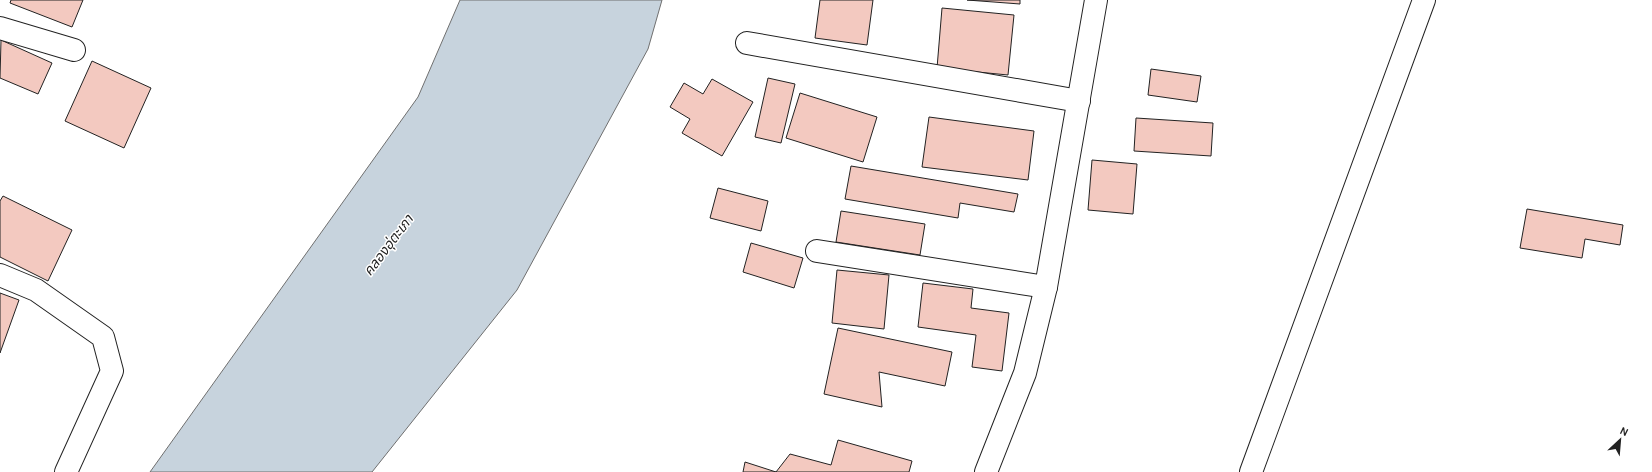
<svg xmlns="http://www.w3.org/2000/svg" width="1652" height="472" viewBox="0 0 1652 472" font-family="Karla,'Noto Sans Thai',sans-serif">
<rect width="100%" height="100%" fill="#fff"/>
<!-- water -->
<polygon fill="#c7d3dd" stroke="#6f6f6f" points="460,0 662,0 648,49 517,290 372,472 150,472 418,97"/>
<!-- building -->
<g fill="#f3c9c0" stroke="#222">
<polygon points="11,0 83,0 72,27 10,3"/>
<polygon points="820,0 873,0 867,45 815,38"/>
<polygon points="967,0 1020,0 1020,4"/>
<polygon points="942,8 1014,15 1008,75 937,68"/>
<polygon points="1,40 52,63 38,94 0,78"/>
<polygon points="92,61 151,88 124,148 65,121"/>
<polygon points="1151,69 1201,76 1197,102 1148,95"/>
<polygon points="768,78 795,84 781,143 755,137"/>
<polygon points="712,79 753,102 722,156 682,133 690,119 670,107 684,83 703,94"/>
<polygon points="800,93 877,117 863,162 786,138"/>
<polygon points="929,117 1034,131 1028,180 922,167"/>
<polygon points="1136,118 1213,123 1211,156 1134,151"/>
<polygon points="1092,160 1137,164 1133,214 1088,210"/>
<polygon points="851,166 1018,194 1014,212 960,203 958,218 845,199"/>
<polygon points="718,188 768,201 761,231 710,218"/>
<polygon points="3,196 72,230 48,281 0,257 0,201"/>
<polygon points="1527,209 1623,225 1620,245 1585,239 1582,258 1520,248"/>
<polygon points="841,211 925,224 920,255 836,242"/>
<polygon points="751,243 803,258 794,288 743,272"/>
<polygon points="837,270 889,275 884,329 832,323"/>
<polygon points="923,283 973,289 971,308 1009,313 1002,371 972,367 976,335 918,327"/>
<polygon points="0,293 19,300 0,353"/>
<polygon points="838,328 952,352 945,386 879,372 882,407 824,394"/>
<polygon points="838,440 912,461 909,472 743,472 745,462 776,472 790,454 831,465"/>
</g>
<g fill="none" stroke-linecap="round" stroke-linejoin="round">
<!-- minor casing -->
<g stroke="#222" stroke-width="24">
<g id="minor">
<polyline points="0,28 74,50"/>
<polyline points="747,43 1079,101"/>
<polyline points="817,251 1046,287"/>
<polyline points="0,275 36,290 103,337 112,371 66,472"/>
<polyline points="986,472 1025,373 1046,287 1096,0"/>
<polyline points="1251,472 1424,0"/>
</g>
</g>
<!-- minor -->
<use href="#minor" stroke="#fff" stroke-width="22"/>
</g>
<g text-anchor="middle" stroke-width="3" stroke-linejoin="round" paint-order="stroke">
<!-- water labels -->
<g font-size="14" font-style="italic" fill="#222" stroke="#fff">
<text transform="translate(388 245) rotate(-53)" y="5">คลองอุ่ตะเภา</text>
</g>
</g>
<!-- north arrow -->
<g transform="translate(1620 440) rotate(26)" stroke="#ffffff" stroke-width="3" paint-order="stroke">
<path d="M0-3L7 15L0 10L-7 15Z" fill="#222222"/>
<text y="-6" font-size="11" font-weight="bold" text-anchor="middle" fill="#222222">N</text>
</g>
</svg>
